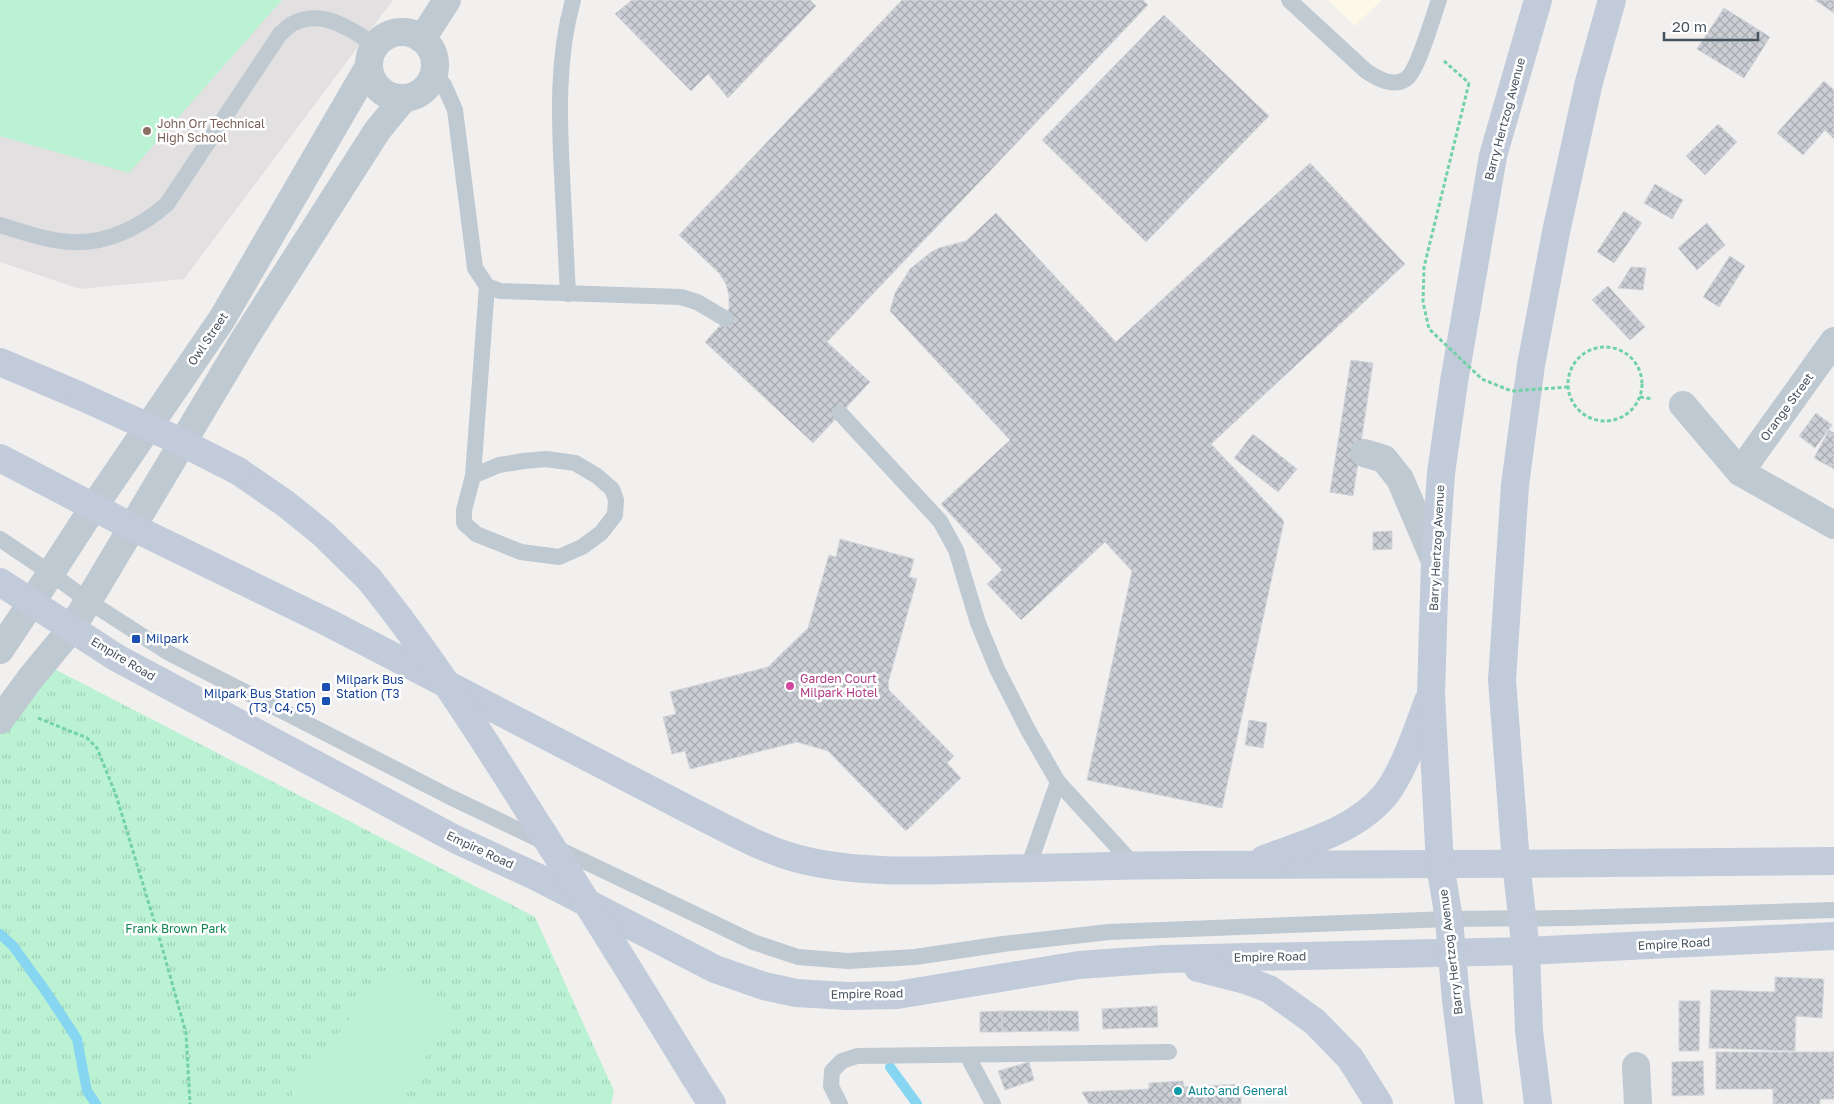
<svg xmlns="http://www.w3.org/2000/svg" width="1834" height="1104" viewBox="0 0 1834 1104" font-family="'Golos Text',sans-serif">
<defs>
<pattern id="park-tufts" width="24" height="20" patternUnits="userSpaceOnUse" patternTransform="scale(1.25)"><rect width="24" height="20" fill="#bbf2d3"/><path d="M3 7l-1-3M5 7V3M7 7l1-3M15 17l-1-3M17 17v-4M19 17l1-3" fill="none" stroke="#a2d1b8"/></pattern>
<pattern id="building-cross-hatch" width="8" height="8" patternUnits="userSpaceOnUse" patternTransform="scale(1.25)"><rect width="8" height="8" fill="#cbced4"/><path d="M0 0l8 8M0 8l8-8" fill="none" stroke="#a7aaaf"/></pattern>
</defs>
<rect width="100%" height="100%" fill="#f2efef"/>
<!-- commercial -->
<polygon fill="#fdf8e8" points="1328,0 1382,0 1355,26"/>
<!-- education -->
<polygon fill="#e3e0e1" points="0,0 393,0 184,279 80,289 0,262"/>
<!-- park -->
<polygon fill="url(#park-tufts)" points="39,661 535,917 614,1091 611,1104 0,1104 0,727"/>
<!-- pitch -->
<g fill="#bbf2d3">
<polygon points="0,0 282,0 129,173 0,136"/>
<polygon points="392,963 457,1014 392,1104 288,1104 286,1102"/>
</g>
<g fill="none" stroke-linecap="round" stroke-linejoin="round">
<!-- stream -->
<g stroke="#86d6f1" stroke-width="10">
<polyline points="0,934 13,946 47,993 77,1039 87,1091 96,1104"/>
<polyline points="890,1067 917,1104"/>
</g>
</g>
<!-- building -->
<g fill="url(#building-cross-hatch)" stroke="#d3d5db">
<polygon points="632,0 810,0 816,6 728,98 708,74 691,91 615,14"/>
<polygon points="902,0 1143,0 1148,5 827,342 870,382 813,443 705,342 726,319 729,309 729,295 726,284 720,274 679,235"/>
<polygon points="1815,0 1834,0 1834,13"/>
<polygon points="1724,8 1770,37 1744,78 1697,49"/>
<polygon points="1164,15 1269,116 1146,242 1042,140"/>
<polygon points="1824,81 1834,90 1834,139 1825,130 1803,155 1777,133"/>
<polygon points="1718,124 1737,142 1705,175 1686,156"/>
<polygon points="1310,163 1405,264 1211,444 1284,521 1222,808 1087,780 1132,571 1105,542 1021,620 987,584 1002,570 941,504 1010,440 890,311 895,293 910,269 931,252 939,248 966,241 996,213 1116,342"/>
<polygon points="1655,184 1683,200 1672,219 1644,203"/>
<polygon points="1624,211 1642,223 1614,263 1597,252"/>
<polygon points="1707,223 1725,245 1697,270 1678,248"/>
<polygon points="1730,256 1745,266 1719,307 1703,297"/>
<polygon points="1631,267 1646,268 1643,290 1618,288"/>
<polygon points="1608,286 1645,327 1630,340 1592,300"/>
<polygon points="1351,360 1373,363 1353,496 1330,492"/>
<polygon points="1816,413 1832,425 1815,448 1799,436"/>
<polygon points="1829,430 1834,433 1834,469 1814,458"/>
<polygon points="1253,434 1297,469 1278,492 1234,458"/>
<polygon points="1392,531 1392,549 1373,550 1373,532"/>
<polygon points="840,539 914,559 909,577 917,579 888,683 889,690 954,756 947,763 961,778 906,831 828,751 797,742 690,769 685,751 672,754 663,717 676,714 670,692 768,667 808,628 829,555 836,557"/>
<polygon points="1249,720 1267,723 1263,748 1245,745"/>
<polygon points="1775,977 1824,979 1822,1018 1796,1016 1795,1051 1709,1048 1711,990 1775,992"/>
<polygon points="1679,1001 1700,1001 1699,1051 1679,1051"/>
<polygon points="1157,1006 1158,1027 1103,1029 1102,1009"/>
<polygon points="1002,1011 1049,1011 1049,1031 1002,1032"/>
<polygon points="1002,1011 1002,1032 980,1032 980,1012"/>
<polygon points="1049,1011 1078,1011 1079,1031 1049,1031"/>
<polygon points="1716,1052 1834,1052 1834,1099 1820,1099 1820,1104 1773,1104 1773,1089 1716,1089"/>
<polygon points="1703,1061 1704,1095 1672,1096 1672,1062"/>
<polygon points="1029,1062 1034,1080 1005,1090 998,1071"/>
<polygon points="1183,1081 1184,1087 1241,1084 1241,1104 1089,1104 1082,1092 1149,1089 1149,1083"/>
</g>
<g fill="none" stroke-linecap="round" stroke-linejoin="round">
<!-- path -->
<g stroke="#71d2a7" stroke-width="3" stroke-dasharray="4 2.5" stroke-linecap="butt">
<polyline points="1444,61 1469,83"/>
<circle cx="1605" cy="384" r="37"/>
<polyline points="1640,397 1653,399"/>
<polyline points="38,718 87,738 97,748 116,795 162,947 186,1033 190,1104"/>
</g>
<!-- service -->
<g stroke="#bfc9d2" stroke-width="16">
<path d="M1289 0 1366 71C1377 78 1392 88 1406 79 1418 71 1433 16 1439 0"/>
<polyline points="434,73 444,85 455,110 475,268 487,286 500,291 681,297 697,302 726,319"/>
<path d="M0 225C23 232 48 241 72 242 107 244 141 227 167 204L280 34C284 31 288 26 292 24 322 8 351 29 375 45"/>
<path d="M568 294C566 254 564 215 562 175 559 116 557 57 573 0"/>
<polyline points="840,413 940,521 956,550 978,623 997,669 1028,730 1058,782 1134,865"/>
<polyline points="473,476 464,510 464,523 476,534 521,552 559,557 582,547 601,533 615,515 616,500 612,489 597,476 575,463 546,459 524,461 499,465 473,476 487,286"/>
<polyline points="0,539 52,574 88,601 169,653 450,797 753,942 798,957 848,961 915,957 1003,944 1109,932 1449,919 1570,918 1834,910"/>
<polyline points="1028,868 1058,782"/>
<polyline points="967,1055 993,1104"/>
<polyline points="840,1104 831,1086 832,1071 842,1061 857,1056 1169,1052"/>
</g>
<!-- minor -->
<g stroke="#bfc9d2" stroke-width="28">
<polyline points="1683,405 1740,472 1834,525"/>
<polyline points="1364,453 1384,459 1400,479 1435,561"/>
<polyline points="1740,472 1834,341"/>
<polyline points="0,650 32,602"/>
<polyline points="0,720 30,679 72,628"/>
<polyline points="1636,1066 1638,1104"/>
</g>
<!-- tertiary -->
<g stroke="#bfc9d2" stroke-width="28">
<circle cx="402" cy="65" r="33"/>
<polyline points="422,39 447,0"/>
<polyline points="32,602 93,508 222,319 369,66"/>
<polyline points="72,628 245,338 377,131 404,98"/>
</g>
<!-- secondary -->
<g stroke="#c1cbd9" stroke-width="28">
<polyline points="0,362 78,395"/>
<path d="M0 458 132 527 329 623 695 813C727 829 760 848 795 858 853 874 925 871 985 869 1052 868 1120 865 1187 865 1403 865 1618 863 1834 861"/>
<polyline points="238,471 286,504 323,534 369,579"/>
<polyline points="0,582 117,658 455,839 537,877 715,969 764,986 796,993 847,996 897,995 1079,965 1164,959 1526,951 1834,936"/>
<path d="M1264 859C1306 843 1355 831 1385 795 1404 771 1417 730 1428 701"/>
<polyline points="1198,968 1245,980 1269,989 1315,1022 1350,1058 1379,1104"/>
<polyline points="694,1076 712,1104"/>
<polyline points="1469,1104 1456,1000 1449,919 1440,865 1431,694 1435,561 1441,473 1454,382 1493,156 1538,0"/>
<polyline points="1538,1104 1529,1031 1526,951 1516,863 1502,680 1515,485 1531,365 1556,232 1589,82 1612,0"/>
</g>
<!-- path-bridge -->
<polyline stroke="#71d2a7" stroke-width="3" stroke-dasharray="4 2.5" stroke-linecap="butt" points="1469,83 1424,267 1423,302 1429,329 1482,379 1511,391 1568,387"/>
<!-- secondary-bridge -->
<g stroke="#c1cbd9" stroke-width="28">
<polyline points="78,395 175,439 238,471"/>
<path d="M369 579C429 653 481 735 532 816 587 902 641 989 694 1076"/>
</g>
</g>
<!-- markers -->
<circle fill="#8d6e63" stroke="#fff" stroke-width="2" cx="147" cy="131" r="5"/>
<g fill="#1a4fb4" stroke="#fff" stroke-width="2">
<rect x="131" y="634" width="10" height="10" rx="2.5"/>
<rect x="321" y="682" width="10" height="10" rx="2.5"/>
<rect x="321" y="696" width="10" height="10" rx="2.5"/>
</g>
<circle fill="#d1479c" stroke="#fff" stroke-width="2" cx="790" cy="686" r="5"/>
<circle fill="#0f9aa8" stroke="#fff" stroke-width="2" cx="1178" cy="1091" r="5"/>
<g text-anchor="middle" stroke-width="5" stroke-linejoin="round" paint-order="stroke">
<!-- street labels -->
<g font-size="12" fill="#46525e" stroke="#fff">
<text transform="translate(1505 119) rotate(-75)" y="4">Barry Hertzog Avenue</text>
<text transform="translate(208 339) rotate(-56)" y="4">Owl Street</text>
<text transform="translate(1787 407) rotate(-54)" y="4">Orange Street</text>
<text transform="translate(1437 548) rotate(-87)" y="4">Barry Hertzog Avenue</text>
<text transform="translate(123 659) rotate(31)" y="4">Empire Road</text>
<text transform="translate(480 850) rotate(25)" y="4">Empire Road</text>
<text transform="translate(1674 944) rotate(-3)" y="4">Empire Road</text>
<text transform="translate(1451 952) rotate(-97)" y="4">Barry Hertzog Avenue</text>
<text transform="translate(1270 957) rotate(-1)" y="4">Empire Road</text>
<text transform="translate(867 994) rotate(-1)" y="4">Empire Road</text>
</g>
<!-- education labels -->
<g font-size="12" fill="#785e54" stroke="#fff" text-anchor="start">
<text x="157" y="128">John Orr Technical<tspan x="157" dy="14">High School</tspan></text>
</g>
<!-- transit labels -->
<g font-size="12" fill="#164399" stroke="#fff" text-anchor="start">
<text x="146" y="643">Milpark</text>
<text x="336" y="684">Milpark Bus<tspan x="336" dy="14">Station (T3</tspan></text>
<text x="316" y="698" text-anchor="end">Milpark Bus Station<tspan x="316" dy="14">(T3, C4, C5)</tspan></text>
</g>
<!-- hotel labels -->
<g font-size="12" fill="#b23c85" stroke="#fff" text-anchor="start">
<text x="800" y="683">Garden Court<tspan x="800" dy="14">Milpark Hotel</tspan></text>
</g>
<!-- park labels -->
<g font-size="12" fill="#118551" stroke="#fff">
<text x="176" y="933">Frank Brown Park</text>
</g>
<!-- culture labels -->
<g font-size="12" fill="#0d838f" stroke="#fff" text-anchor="start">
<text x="1188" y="1095">Auto and General</text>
</g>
</g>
<!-- scale -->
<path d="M1664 32v8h94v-8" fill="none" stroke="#46525e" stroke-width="2.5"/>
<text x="1672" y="32" font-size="15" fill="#46525e" stroke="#ffffff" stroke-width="4" paint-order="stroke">20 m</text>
</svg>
